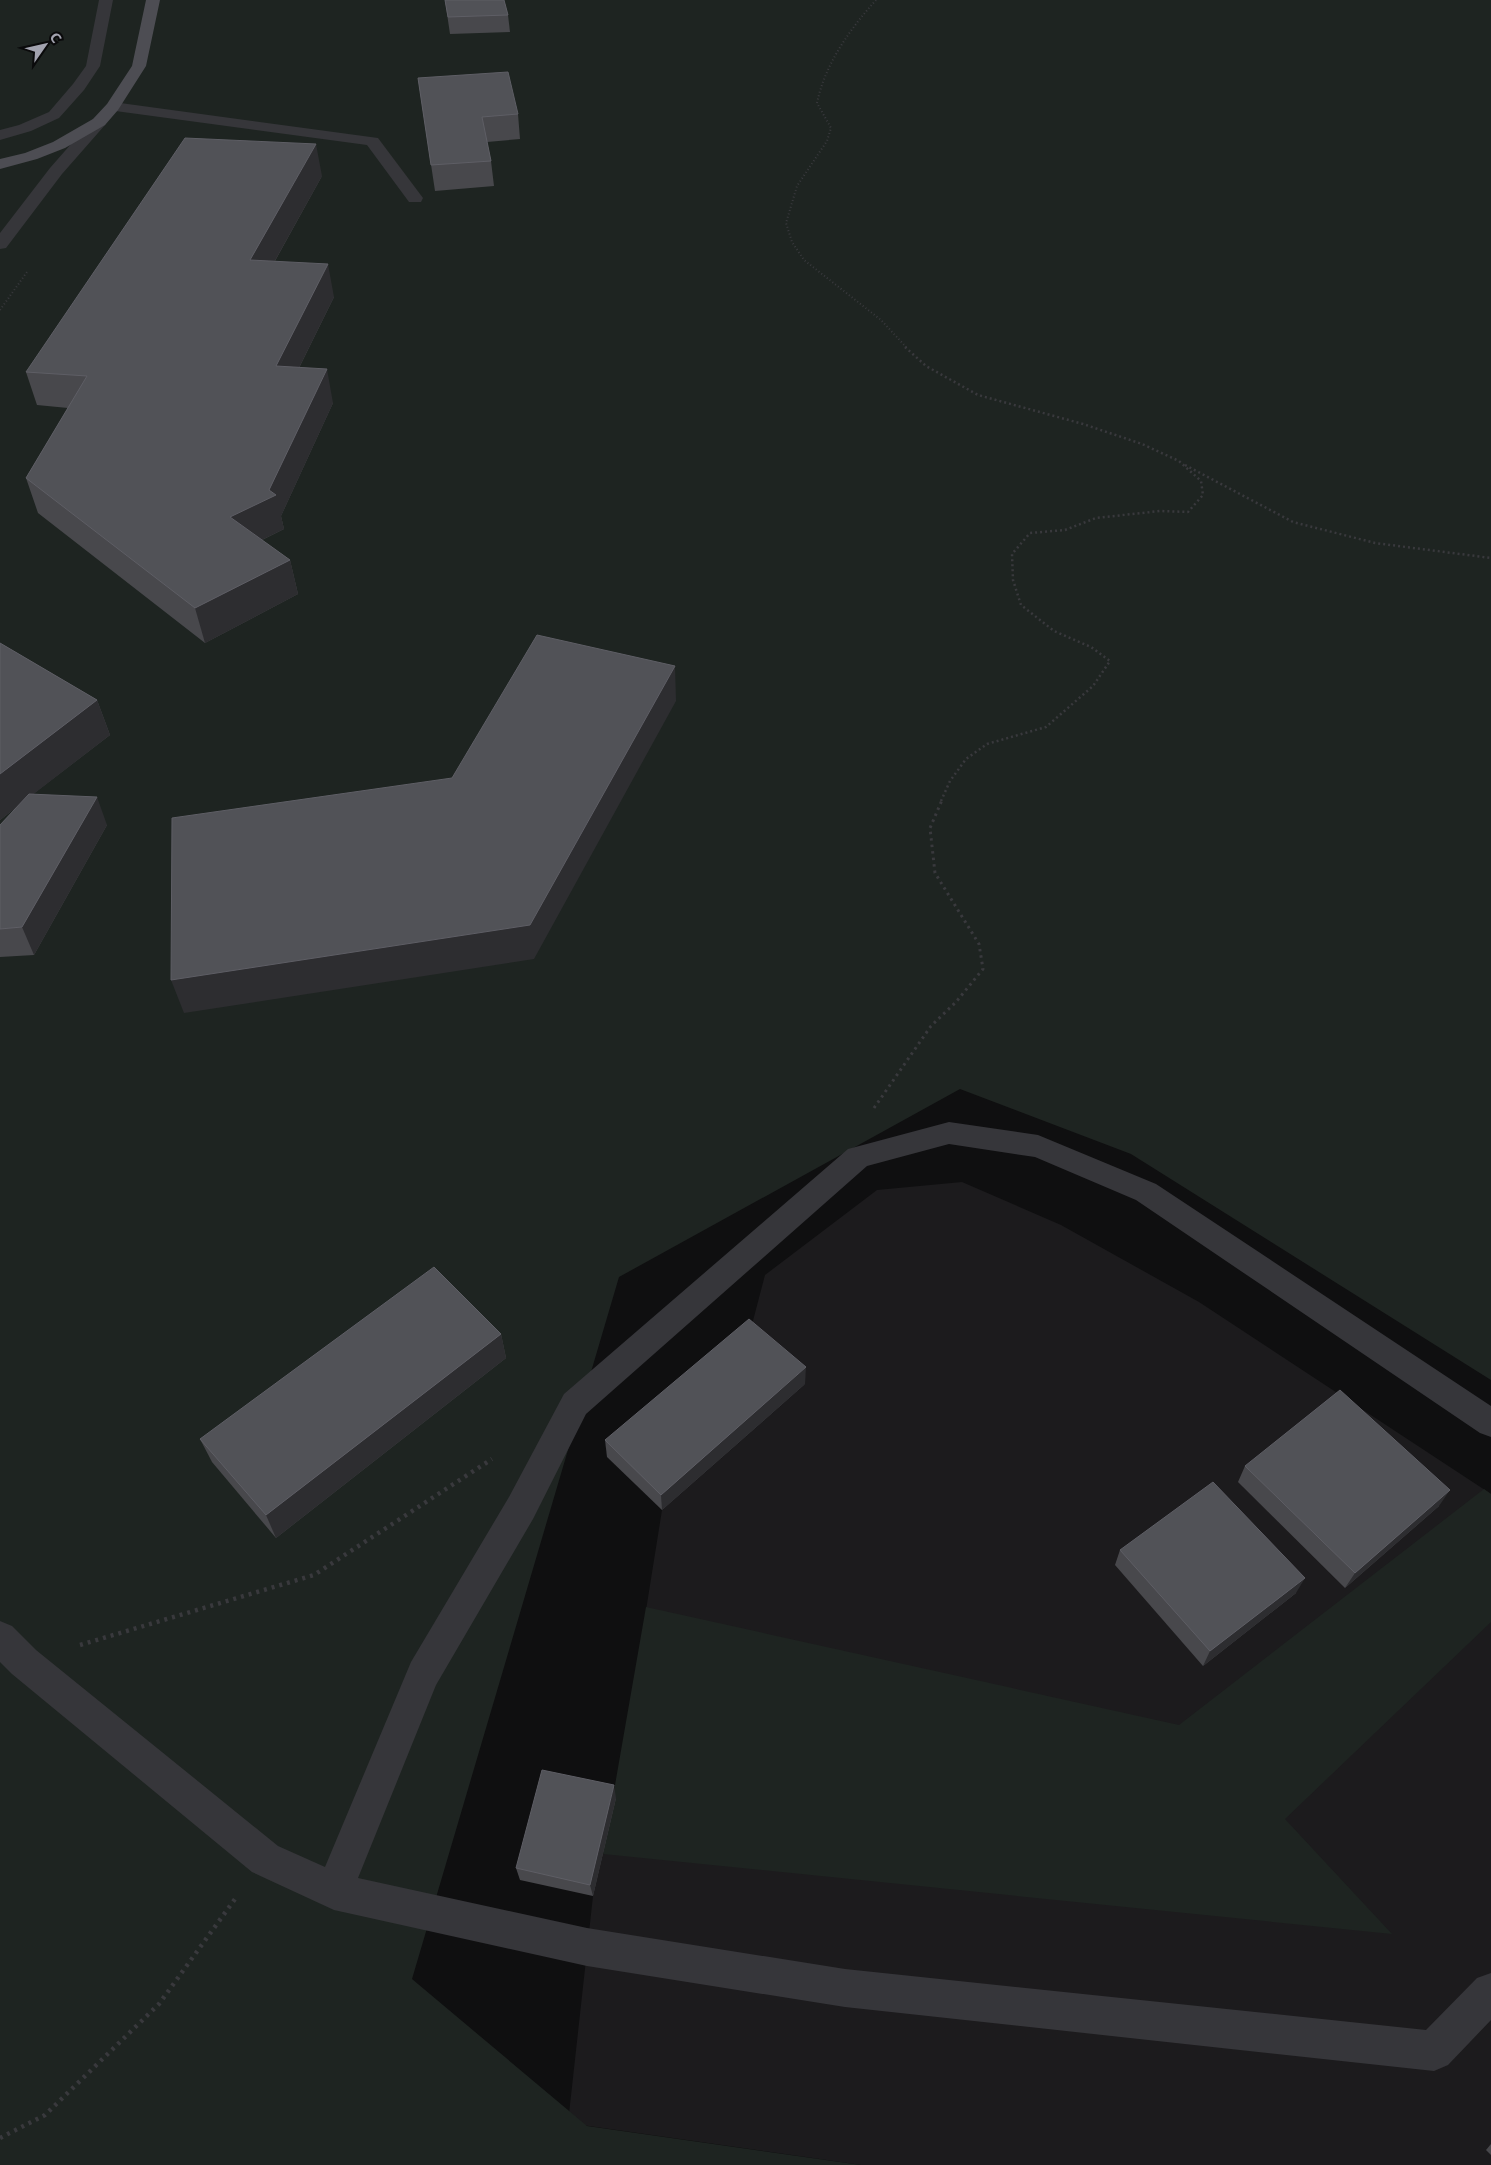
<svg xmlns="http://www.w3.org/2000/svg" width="1491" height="2165" viewBox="0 0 1491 2165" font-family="'Noto Sans',sans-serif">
<rect width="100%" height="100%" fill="#0f0f10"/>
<!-- built -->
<polygon fill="#1c1b1d" points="962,1182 1061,1225 1199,1302 1491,1494 1491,2165 861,2165 568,2123 593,1896 616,1798 662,1510 805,1384 749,1336 765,1275 877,1190"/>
<!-- green -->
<g fill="#1e2421">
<polygon points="0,0 1491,0 1491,1380 1131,1154 960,1089 619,1277 412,1979 587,2126 861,2165 0,2165"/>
<polygon points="1484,1489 1491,1494 1491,1622 1285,1819 1392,1934 603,1854 646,1607 1179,1725"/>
</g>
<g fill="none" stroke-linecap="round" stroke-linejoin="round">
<!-- path-far3 -->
<g stroke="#39393d" stroke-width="2" stroke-dasharray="1 2.5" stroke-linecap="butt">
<path d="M876 0C850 29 825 64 817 103L831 128 827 141 797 186 786 223 792 242 804 260 881 320 907 348"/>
<polyline points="0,310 27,272"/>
</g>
<!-- path-far2 -->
<g stroke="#39393d" stroke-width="2.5" stroke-dasharray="2 3" stroke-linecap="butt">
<polyline points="905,347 926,366 978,395 1083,424 1142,444 1179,461 1201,481 1203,495 1188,512 1160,511 1096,518 1065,530 1030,533 1012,554 1013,580 1021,605 1054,631 1091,647 1110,661 1093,686 1046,727 987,744 966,759 950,781 941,801"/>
<polyline points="1185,465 1293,522 1375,543 1491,558"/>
</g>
<!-- path-far1 -->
<polyline stroke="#39393d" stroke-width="3" stroke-dasharray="2.5 4" stroke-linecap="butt" points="874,1108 931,1026 956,1002 983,969 979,944 935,873 930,828 942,800"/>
<!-- path -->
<g stroke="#39393d" stroke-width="4.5" stroke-dasharray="3 5" stroke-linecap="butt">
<polyline points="80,1645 314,1575 492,1459"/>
<polyline points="0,2138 45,2115 159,2004 235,1899"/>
</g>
<!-- minor -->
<g fill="#36363a" fill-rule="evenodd">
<polygon points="99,0 113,0 100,66 84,90 59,118 31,131 0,140 0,130 19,125 49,112 73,84 86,66"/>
<polygon points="113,102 378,138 423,198 421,202 409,202 367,145 108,110 105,107 108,104"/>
<polygon points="99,117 105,119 107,122 105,125 62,174 6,248 0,249 0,233 50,168 93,119"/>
<polygon points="949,1122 1038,1135 1156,1184 1491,1406 1491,1437 1480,1433 1136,1200 1035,1157 949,1144 867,1166 586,1414 533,1519 436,1685 358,1878 587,1928 845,1969 1426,2030 1477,1978 1491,1973 1491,2020 1448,2065 1434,2071 845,2007 587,1966 334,1910 252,1872 12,1674 0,1662 0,1621 12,1626 36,1650 278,1846 325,1867 411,1662 509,1497 564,1394 848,1149"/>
</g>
<!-- major -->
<polygon fill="#4d4d53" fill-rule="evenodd" points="146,0 160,0 146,66 118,110 105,125 65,148 37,159 0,169 0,159 25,153 53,142 93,119 107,104 132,66"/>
</g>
<!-- wall -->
<g fill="#48484c">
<polygon points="445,0 504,0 508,15 510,32 450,34"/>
<polygon points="418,78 518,114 520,139 487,142 491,161 494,186 435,191"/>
<polygon points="322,176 275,261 334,297 299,368 333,403 281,516 284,529 262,540 290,560 298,594 205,643 38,513 26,478 68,408 37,405 26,372"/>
<polygon points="0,643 97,700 110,735 33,794 107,825 34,955 0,957 0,825 18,806 0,820"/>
<polygon points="501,1334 506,1358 276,1538 212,1462 200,1439"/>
<polygon points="805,1384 662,1510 607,1457 605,1440"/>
<polygon points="1245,1466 1439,1506 1345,1588 1238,1482"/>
<polygon points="1120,1550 1296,1593 1203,1666 1115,1565"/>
<polygon points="616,1798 593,1896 520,1880 516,1868"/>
<polygon points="1491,2144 1491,2155 1486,2150"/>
</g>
<!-- shaded-wall -->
<g fill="#2d2d30">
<polygon points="316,144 322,176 257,293 250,260"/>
<polygon points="328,264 334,297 283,400 276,366"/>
<polygon points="327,369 333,403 281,516 284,529 239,551 230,517 269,490"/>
<polygon points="290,560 298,594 205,643 195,608"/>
<polygon points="675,666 676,701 534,959 184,1013 171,980"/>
<polygon points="97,700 110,735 0,820 0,774"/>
<polygon points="97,797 107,825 34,955 22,927"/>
<polygon points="501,1334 506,1358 276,1538 266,1515"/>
<polygon points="806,1367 805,1384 662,1510 661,1495"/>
<polygon points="1450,1490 1439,1506 1345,1588 1355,1573"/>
<polygon points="1305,1578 1296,1593 1203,1666 1210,1651"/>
<polygon points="614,1785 616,1798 593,1896 590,1885"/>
</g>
<!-- building -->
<g fill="#515257" stroke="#5e5e65">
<polygon points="445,0 504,0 508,15 448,17"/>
<polygon points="508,72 518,114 482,117 491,161 431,165 418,78"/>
<polygon points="185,138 316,144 250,260 328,264 276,366 327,369 269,490 276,495 230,517 290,560 195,608 26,478 87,376 26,372"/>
<polygon points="537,635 675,666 530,925 171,980 172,818 452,778"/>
<polygon points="0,643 97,700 0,774"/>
<polygon points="29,794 97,797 22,927 0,929 0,825"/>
<polygon points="434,1267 501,1334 266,1515 200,1439"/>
<polygon points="749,1319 806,1367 661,1495 605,1440"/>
<polygon points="1340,1390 1450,1490 1355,1573 1245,1466"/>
<polygon points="1213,1482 1305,1578 1210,1651 1120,1550"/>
<polygon points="542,1770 614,1785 590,1885 516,1868"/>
</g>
<!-- north arrow -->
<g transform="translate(45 45) rotate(56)" stroke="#0a0a0b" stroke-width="4" paint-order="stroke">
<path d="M0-4L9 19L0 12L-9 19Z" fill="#a2a3af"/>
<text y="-8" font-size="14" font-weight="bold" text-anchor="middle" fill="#a2a3af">С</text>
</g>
</svg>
